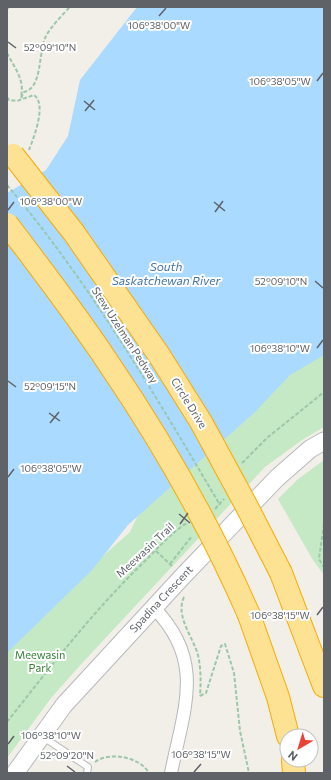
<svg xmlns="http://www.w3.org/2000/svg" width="331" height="780" viewBox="0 0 331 780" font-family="Commissioner,sans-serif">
<rect width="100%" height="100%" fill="#f1efe8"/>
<!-- green -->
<g fill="#c5e8c5">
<polygon points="324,344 324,427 302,440 265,467 84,661 51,698 7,758 7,649 87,570 130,532 141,509"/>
<polygon points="324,460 324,575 313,560 278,499 297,480"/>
</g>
<!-- water -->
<polygon fill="#aadaff" points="137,7 324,7 324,355 290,375 255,412 128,525 92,570 7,653 7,193 46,170 68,136 80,80"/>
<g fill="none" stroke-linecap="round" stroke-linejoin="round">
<!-- lane casing -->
<g stroke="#b5b8bc" stroke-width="8">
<polyline id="lane" points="43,737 88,767 87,773"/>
</g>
<!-- street casing -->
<g stroke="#b5b8bc" stroke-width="14">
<path id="street" d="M154 608C206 661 184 708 171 773"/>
</g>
<!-- secondary casing -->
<g stroke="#b6babf" stroke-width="19">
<polyline id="secondary" points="15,773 64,705 183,576 277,478 310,449 324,441"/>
</g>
<!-- highway casing -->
<g stroke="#f9ab00" stroke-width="24">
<g id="highway">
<polyline points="281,573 324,686"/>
<polyline points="249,615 278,697 288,736"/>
<polyline points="293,760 294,773"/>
</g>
</g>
<!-- path -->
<g stroke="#9cc7a9" stroke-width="2" stroke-dasharray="4 2" stroke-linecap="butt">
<polyline points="7,9 9,7"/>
<path d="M7 53C14 67 25 80 21 96"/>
<path d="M7 97 9 100 17 101 34 95C47 104 34 137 29 150"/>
<path d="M21 98 24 92C43 88 38 51 46 36 50 28 64 13 70 7"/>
<path d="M7 185C90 283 155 395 220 505"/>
<polyline points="242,463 267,438 324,392"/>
<polyline points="215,509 224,499"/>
<polyline points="324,524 319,559 324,567"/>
<polyline points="156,551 172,566"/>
<polyline points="170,564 192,536"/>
<path d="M184 597C175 616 193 637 198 655 201 669 201 682 200 696"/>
<polyline points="200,696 206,693 221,646 225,644 234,673 240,731 249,773"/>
<path d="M7 722C52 665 93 611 146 560 159 547 171 533 187 523"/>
<path d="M95 762C110 751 140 757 149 773"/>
</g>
<!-- lane -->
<use href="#lane" stroke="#fff" stroke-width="6"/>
<!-- street -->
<use href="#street" stroke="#fff" stroke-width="12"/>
<!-- secondary -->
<use href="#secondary" stroke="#fff" stroke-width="17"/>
<!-- highway -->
<use href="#highway" stroke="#fde293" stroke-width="22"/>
<!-- highway-bridge casing -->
<g stroke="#f9ab00" stroke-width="24" stroke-linecap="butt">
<g id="highway-bridge">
<polyline points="13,155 74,233 159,355 201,422 245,503 281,573"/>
<path d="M7 224C41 269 76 314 107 361 161 440 211 528 249 615"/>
</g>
</g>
<!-- highway-bridge -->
<use href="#highway-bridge" stroke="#fde293" stroke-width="22"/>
</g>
<!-- ticks -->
<path fill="none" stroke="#5f6368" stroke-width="1.5" d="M159 16 166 8M8 42 16 48M317 81 323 73M84 101 95 110M85 111 94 100M214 202 225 211M8 210 14 202M215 212 223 201M315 281 323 288M317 348 323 340M8 381 16 387M49 413 60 421M50 423 59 412M8 477 14 469M179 514 190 523M180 524 188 513M317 615 323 607M8 744 14 736M67 766 75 772M194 772 201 764"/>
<g text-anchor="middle" stroke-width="4" stroke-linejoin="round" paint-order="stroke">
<!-- street labels -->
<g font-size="11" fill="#5f6368" stroke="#fff">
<text transform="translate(125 335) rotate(57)" y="4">Stew Uzelman Pedway</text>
<text transform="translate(189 403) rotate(58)" y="4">Circle Drive</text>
<text transform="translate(145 550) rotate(-43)" y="4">Meewasin Trail</text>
<text transform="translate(161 599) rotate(-47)" y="4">Spadina Crescent</text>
</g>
<!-- park labels -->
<g font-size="11" fill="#348238" stroke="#fff">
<text x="40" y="659">Meewasin<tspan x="40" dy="13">Park</tspan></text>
</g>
<!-- water labels -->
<g font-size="12" font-style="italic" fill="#4174aa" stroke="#fff">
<text x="166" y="271">South<tspan x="166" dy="14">Saskatchewan River</tspan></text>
</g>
</g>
<g font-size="10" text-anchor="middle" fill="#5f6368" stroke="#fff" stroke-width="4" stroke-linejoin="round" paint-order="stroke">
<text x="159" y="29">106°38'00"W</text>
<text x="50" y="51">52°09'10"N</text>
<text x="280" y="85">106°38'05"W</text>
<text x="51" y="205">106°38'00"W</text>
<text x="281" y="285">52°09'10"N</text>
<text x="280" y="352">106°38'10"W</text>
<text x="50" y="390">52°09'15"N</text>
<text x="51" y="472">106°38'05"W</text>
<text x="280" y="619">106°38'15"W</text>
<text x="51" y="739">106°38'10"W</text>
<text x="201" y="758">106°38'15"W</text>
<text x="67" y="759">52°09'20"N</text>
</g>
<!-- border -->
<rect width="331" height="780" fill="none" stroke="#5f6368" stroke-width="16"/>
<!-- north arrow -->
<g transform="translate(299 748) rotate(218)"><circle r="19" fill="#ffffff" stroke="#bfc1c3"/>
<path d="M0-3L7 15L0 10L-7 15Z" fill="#ea4335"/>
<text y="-6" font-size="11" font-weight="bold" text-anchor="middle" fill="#5f6368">N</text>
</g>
</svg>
